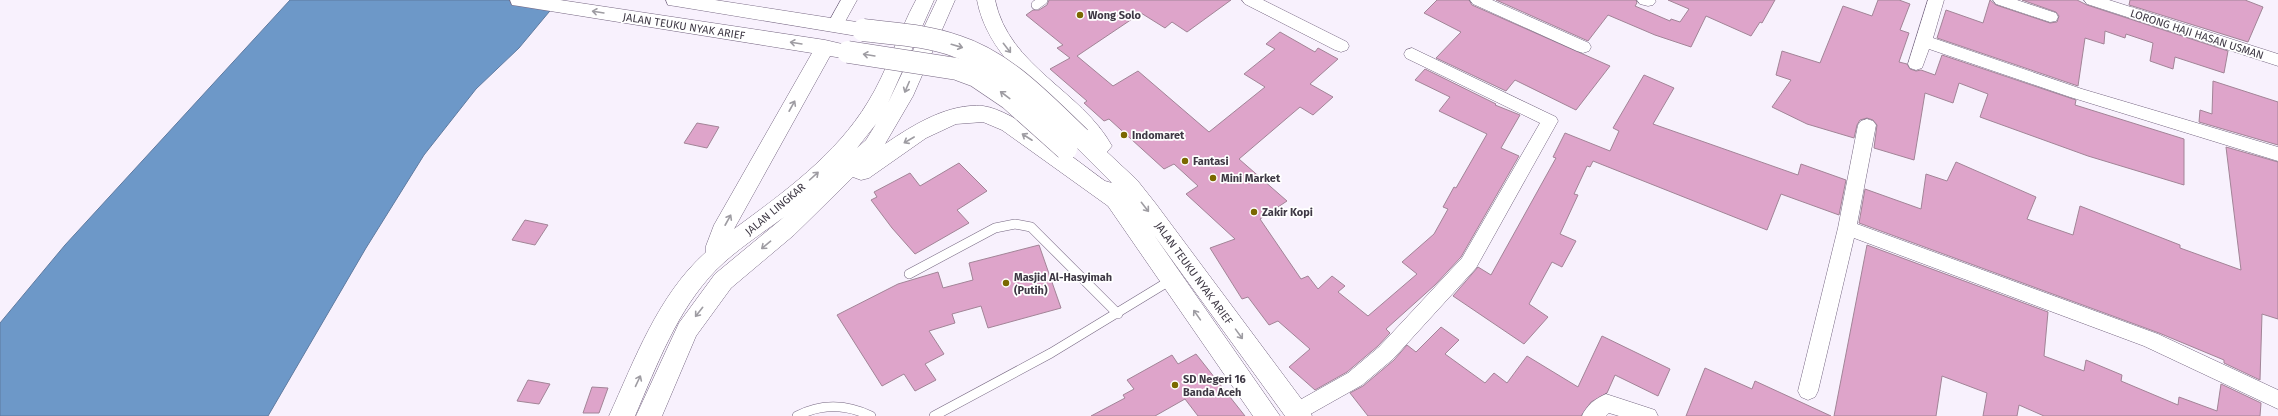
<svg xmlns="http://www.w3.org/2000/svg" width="2278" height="416" viewBox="0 0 2278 416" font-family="'Fira Sans',sans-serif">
<rect width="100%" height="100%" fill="#f8f1fd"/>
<!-- water -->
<polygon fill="#6d98c8" stroke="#5f7ba0" points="290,0 559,0 519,48 476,89 424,155 366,248 268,416 0,416 0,323 65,245"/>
<!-- building -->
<g fill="#dea4ca" stroke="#a28497">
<polygon points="1049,0 1231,0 1187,32 1172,22 1165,28 1141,13 1077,56 1113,86 1138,71 1209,132 1265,87 1244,74 1275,49 1266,44 1280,32 1315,52 1318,48 1338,59 1310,84 1333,97 1313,115 1300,107 1239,159 1287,201 1260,219 1301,279 1308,276 1318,289 1332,276 1345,286 1338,292 1368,316 1417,274 1402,262 1434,234 1448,209 1443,207 1454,187 1456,188 1487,134 1439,111 1450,97 1415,80 1425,69 1496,104 1495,105 1520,115 1501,148 1519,156 1461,257 1435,285 1386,329 1390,333 1378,346 1347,372 1315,390 1289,367 1310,349 1278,321 1269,325 1248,297 1242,299 1210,248 1235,239 1186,194 1198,186 1174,164 1164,169 1109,119 1104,121 1084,103 1087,101 1050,69 1070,58 1057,48 1063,45 1026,15 1033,10 1039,10 1047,5"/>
<polygon points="1437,0 1469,0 1472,5 1610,66 1576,110 1515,80 1506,91 1436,58 1461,32 1424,13"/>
<polygon points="1496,0 1636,0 1637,3 1635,6 1670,21 1671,19 1680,22 1689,9 1668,0 1775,0 1762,23 1760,22 1751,36 1706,16 1691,47 1655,35 1608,15 1588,41"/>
<polygon points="1878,0 1899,0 1910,4 1900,30 1909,33 1899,62 1907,64 1910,69 1916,71 1921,70 1935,75 1942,55 2076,100 2075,105 2184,139 2184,185 2088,156 1980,117 1988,94 1959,83 1953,103 1925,93 1914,160 1874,148 1877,125 1873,120 1867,118 1860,120 1857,125 1854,138 1807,124 1772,107 1791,80 1776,75 1782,51 1820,63 1843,6 1872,16"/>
<polygon points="1990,0 1996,5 2050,23 2057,22 2059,16 2056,12 2022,0 2077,0 2087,5 2228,51 2224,73 2175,57 2173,69 2150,61 2153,43 2126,34 2125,38 2105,31 2104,44 2085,38 2078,86 1937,38 1946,10 1983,23"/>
<polygon points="2130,0 2245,0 2263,7 2248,42 2129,5"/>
<polygon points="1644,75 1674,88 1653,124 1798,175 1801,164 1846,180 1839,215 1781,194 1767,230 1593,161 1590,167 1587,166 1574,194 1578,195 1560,234 1576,241 1562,267 1552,262 1529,304 1548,317 1524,344 1453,296 1478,267 1491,275 1556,158 1553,157 1565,133 1610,151 1619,131 1613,128"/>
<polygon points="2213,81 2278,102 2278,145 2199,122 2200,110 2212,114"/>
<polygon points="697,123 719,127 707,148 684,143"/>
<polygon points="2226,147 2278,162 2278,319 2262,314 2260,380 2224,363 2224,360 2159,333 1859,223 1865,189 1921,209 1926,174 1947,181 1956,162 2036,197 2027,219 2073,235 2080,206 2180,245 2180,248 2241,270"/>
<polygon points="959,163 987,191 957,210 969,223 915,254 892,228 871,200 877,197 874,192 910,173 920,186"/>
<polygon points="525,220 548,225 535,245 512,240"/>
<polygon points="1039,245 1061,308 988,328 981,306 952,314 955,323 929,331 944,354 925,364 936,380 915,391 904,374 882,386 837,315 898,284 938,272 943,288 973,280 969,263"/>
<polygon points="1867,245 2048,312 2044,356 2084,371 2086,360 2122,375 2121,381 2178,405 2179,397 2217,411 2221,384 2261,403 2260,416 2044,416 2019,405 2017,416 1983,416 1987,393 1942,376 1936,416 1834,416"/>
<polygon points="1441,327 1459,340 1445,354 1485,383 1494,373 1507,383 1527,356 1578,387 1602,336 1670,369 1658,396 1615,375 1607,393 1591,402 1581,416 1368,416 1350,393 1363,386 1394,360 1407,345 1416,352"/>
<polygon points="1196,354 1245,416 1198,416 1185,399 1155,416 1091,416 1125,398 1123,395 1134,389 1127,380 1172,355 1178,364"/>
<polygon points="1705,368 1752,389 1755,381 1831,416 1686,416"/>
<polygon points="528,380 550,384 539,404 517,401"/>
<polygon points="592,387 608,388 599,413 583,413"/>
</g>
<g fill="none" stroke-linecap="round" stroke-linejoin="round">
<!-- lane casing -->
<g stroke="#756681" stroke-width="10">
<g id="lane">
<polyline points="1036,5 1043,0"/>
<polyline points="909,274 995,228 1015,224 1031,227 1118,314"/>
<path d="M797 416C822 403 846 404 871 416"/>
<polyline points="934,416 1051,353 1171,280"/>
</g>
</g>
<!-- street casing -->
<g stroke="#756681" stroke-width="1">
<g id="street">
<polygon points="841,0 857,0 841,29 829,29 827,25"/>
<polygon points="1242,0 1263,0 1347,42 1349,46 1347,50 1341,52 1335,50 1245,4"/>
<polygon points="1470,0 1492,0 1589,43 1591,47 1589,51 1583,53 1577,51 1473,4"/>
<polygon points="1637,0 1655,0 1656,1 1653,5 1648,6 1640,4"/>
<polygon points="1928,0 1944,0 1933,38 2082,89 2278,147 2278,161 2070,97 1929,49 1922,68 1916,70 1910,68 1908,64"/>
<polygon points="1993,0 2017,0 2056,13 2058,17 2056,21 2050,22 1996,4"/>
<polygon points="2084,0 2109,0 2278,54 2278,66 2087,4"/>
<polygon points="1412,48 1556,117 1558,121 1476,268 1393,359 1362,385 1307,416 1288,416 1286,412 1289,406 1348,373 1379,347 1462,258 1540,123 1406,58 1404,54 1406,50"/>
<polygon points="1867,119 1873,121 1876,125 1857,224 2158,334 2278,390 2278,409 2144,346 1854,238 1818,391 1815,397 1808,400 1801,397 1798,391 1838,228 1858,125 1861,121"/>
<path d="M1606 394 1655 410 1658 416H1619L1609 413 1606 416H1582C1586 406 1596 398 1606 394Z"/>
</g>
</g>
<!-- secondary casing -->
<g stroke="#756681" stroke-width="1">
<g id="secondary">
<path d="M510 0H560L825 40 855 47 858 52 855 57 848 59 830 56 734 229C783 193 836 155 868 102 888 70 898 33 916 0H934L888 103 937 0H955L913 96 885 144C913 125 948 103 983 106 1015 110 1077 161 1105 181L1112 183 1073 144 1070 138 1073 132 1076 131 1070 123C1033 87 987 53 977 0H995C1009 67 1081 90 1112 146L1107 152 1137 180 1156 204 1308 408 1312 416H1285L1154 235 1280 416H1253L1108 206 1002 130 983 122 956 124 926 138 869 178 861 180 853 177 794 235 731 288 696 336 662 416H636L679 323 715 274 784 217C761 234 736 250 716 270 677 310 657 365 635 416H609C635 359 658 295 706 252V246L714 225 812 53 519 6 512 5ZM876 124 866 140 857 148Z"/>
<polygon points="666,0 715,0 863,23 870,25 873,30 870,35 863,37 675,6 668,5"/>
</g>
</g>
<!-- lane -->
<use href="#lane" stroke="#fff" stroke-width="9"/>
<!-- street -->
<use href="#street" fill="#fff" fill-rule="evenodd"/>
<!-- secondary -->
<use href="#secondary" fill="#fff" fill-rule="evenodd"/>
<!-- secondary-bridge casing -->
<g stroke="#756681" stroke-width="23" stroke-linecap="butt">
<g id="secondary-bridge">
<path d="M863 30C894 34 926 35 956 46 1006 62 1043 103 1080 138"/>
<polyline points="848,52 957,69 976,76 1010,99 1066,149"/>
</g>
</g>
<!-- secondary-bridge -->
<use href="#secondary-bridge" stroke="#fff" stroke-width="22"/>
</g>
<!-- one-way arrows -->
<defs><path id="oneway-shaft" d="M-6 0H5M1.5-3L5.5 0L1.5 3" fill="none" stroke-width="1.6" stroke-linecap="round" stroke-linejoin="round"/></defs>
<g stroke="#9e9ca2">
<use href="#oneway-shaft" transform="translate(598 12) rotate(-171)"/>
<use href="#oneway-shaft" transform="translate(796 43) rotate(-171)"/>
<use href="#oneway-shaft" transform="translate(957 46) rotate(16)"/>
<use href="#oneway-shaft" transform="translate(1007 48) rotate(52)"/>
<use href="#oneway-shaft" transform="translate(869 55) rotate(-171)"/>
<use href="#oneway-shaft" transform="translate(907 87) rotate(113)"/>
<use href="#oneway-shaft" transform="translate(1005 95) rotate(-143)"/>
<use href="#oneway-shaft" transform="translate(792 106) rotate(-61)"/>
<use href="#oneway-shaft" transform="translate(1027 137) rotate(-147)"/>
<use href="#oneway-shaft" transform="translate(909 140) rotate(150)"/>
<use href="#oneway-shaft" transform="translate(814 176) rotate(-42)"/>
<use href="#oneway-shaft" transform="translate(1145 207) rotate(52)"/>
<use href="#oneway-shaft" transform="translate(728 220) rotate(-61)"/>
<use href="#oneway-shaft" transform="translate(766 245) rotate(140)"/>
<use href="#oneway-shaft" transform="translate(699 312) rotate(128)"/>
<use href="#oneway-shaft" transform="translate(1197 315) rotate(-125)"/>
<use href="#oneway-shaft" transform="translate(1239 334) rotate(54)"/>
<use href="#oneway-shaft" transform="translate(638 381) rotate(-65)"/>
</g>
<!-- markers -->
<g fill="#7a6800" stroke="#fff" stroke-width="1.5">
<circle cx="1080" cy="15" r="4"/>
<circle cx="1124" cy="135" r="4"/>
<circle cx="1185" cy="161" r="4"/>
<circle cx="1213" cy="178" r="4"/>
<circle cx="1254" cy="212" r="4"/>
<circle cx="1006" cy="283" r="4"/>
<circle cx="1175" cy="385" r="4"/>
</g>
<g text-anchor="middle" stroke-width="3.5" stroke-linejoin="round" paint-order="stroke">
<!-- poi labels -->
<g font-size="11" font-weight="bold" fill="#3e3844" stroke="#fff" text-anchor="start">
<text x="1088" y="19">Wong Solo</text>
<text x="1132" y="139">Indomaret</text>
<text x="1193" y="165">Fantasi</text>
<text x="1221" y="182">Mini Market</text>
<text x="1262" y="216">Zakir Kopi</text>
<text x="1014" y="281">Masjid Al-Hasyimah<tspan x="1014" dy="13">(Putih)</tspan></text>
<text x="1183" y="383">SD Negeri 16<tspan x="1183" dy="13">Banda Aceh</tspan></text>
</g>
<!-- street labels -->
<g font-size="11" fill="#3e3844" stroke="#fff">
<text transform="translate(684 26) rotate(9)" y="4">JALAN TEUKU NYAK ARIEF</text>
<text transform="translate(2197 34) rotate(18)" y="4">LORONG HAJI HASAN USMAN</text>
<text transform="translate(775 209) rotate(-40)" y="4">JALAN LINGKAR</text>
<text transform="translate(1194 273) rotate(54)" y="4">JALAN TEUKU NYAK ARIEF</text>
</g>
</g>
</svg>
